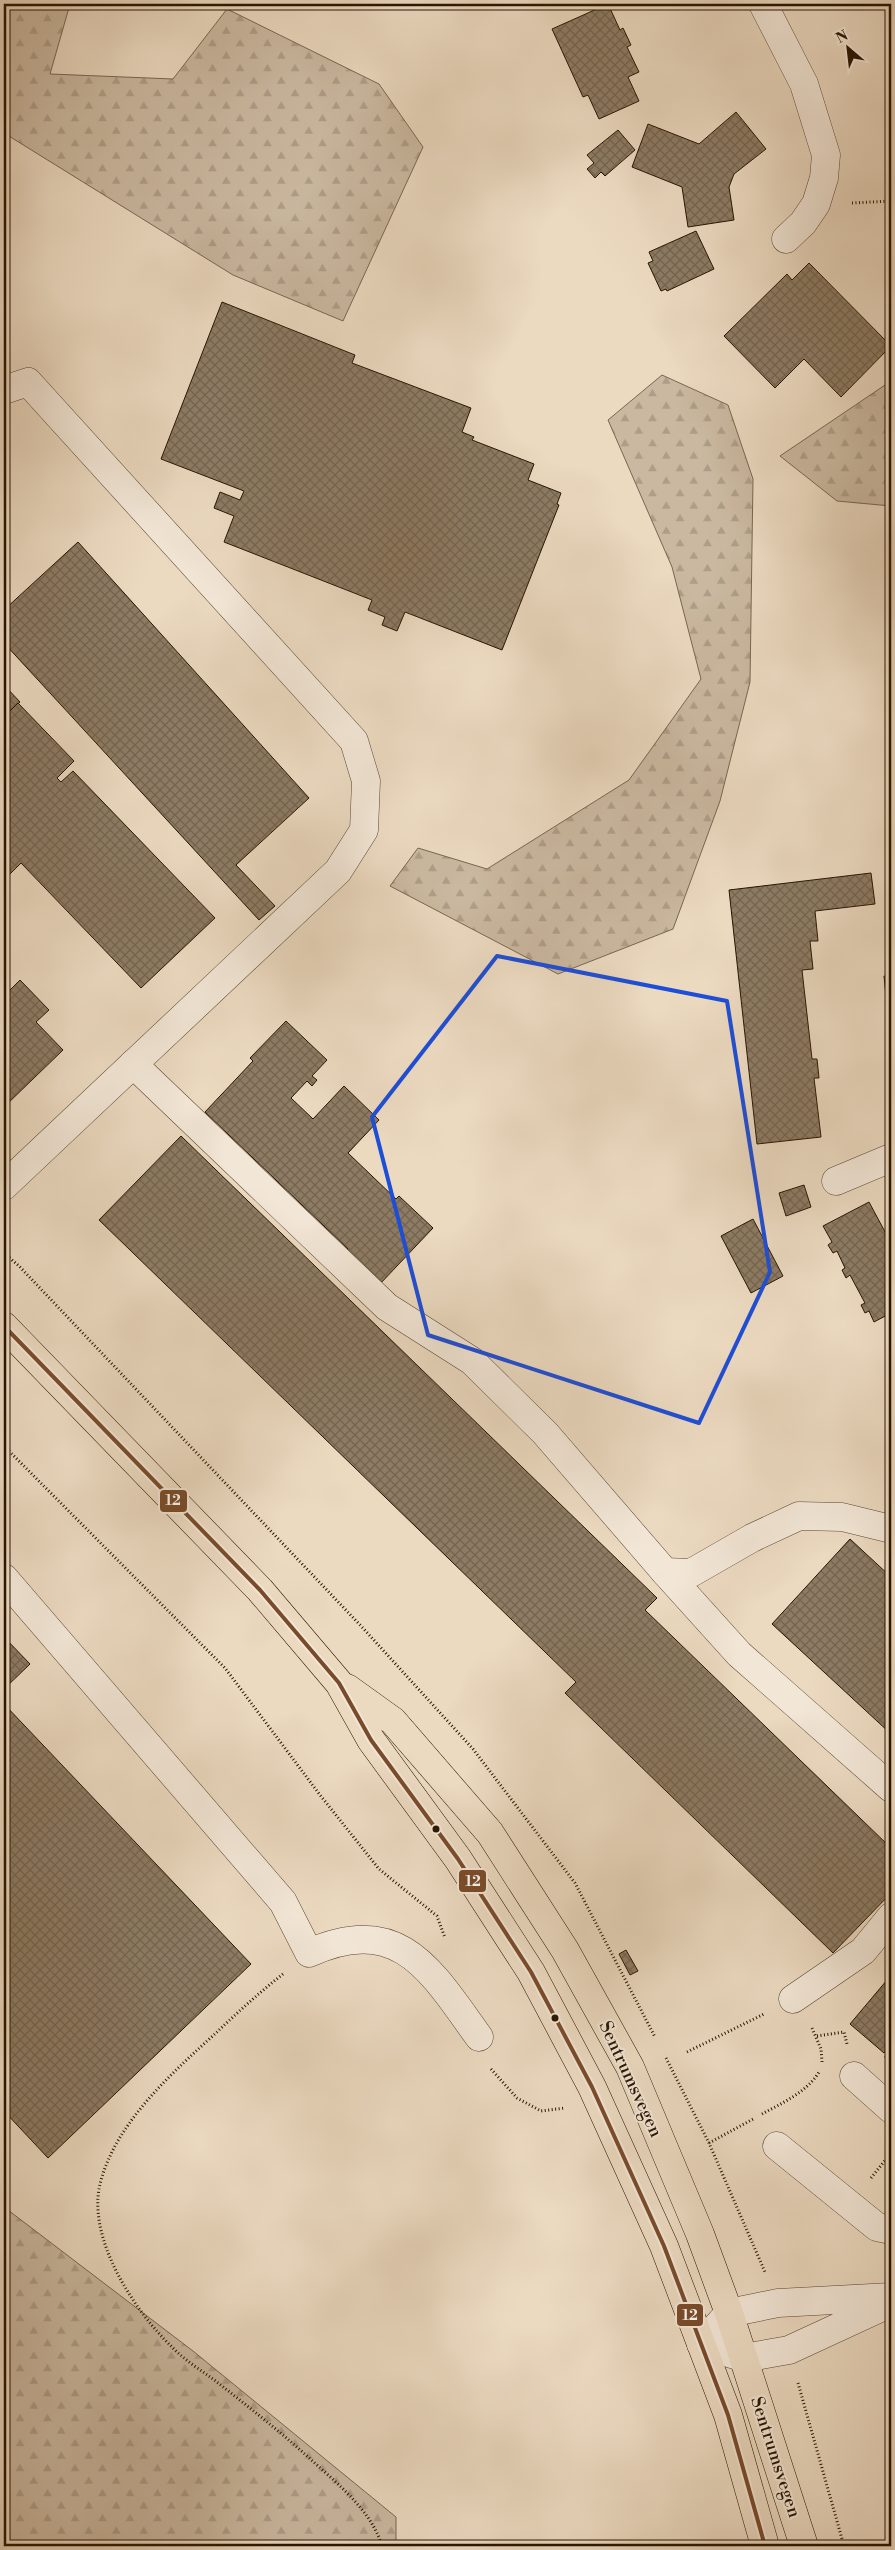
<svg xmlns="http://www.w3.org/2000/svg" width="895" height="2550" viewBox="0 0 895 2550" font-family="'Libre Bodoni',serif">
<defs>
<pattern id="forest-firs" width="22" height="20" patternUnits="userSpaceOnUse" patternTransform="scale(1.25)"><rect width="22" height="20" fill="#cab8a0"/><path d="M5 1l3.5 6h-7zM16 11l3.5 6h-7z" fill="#ae9d88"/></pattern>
<pattern id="building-cross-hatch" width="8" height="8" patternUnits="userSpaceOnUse" patternTransform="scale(1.25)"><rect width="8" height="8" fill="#8d7b64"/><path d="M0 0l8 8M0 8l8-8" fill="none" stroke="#736450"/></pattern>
</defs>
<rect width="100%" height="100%" fill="#ebd9c0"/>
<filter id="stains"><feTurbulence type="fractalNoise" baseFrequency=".004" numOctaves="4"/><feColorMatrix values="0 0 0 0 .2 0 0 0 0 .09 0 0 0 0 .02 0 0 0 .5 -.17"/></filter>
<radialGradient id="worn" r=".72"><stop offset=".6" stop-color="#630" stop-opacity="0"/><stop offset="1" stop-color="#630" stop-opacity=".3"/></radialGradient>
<!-- forest -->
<g fill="url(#forest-firs)" stroke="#796650">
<polygon points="4,4 70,4 50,74 173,79 227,9 379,84 423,147 343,321 233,275 4,133"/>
<polygon points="662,375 728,405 753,479 750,682 720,801 673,929 558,974 390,886 418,848 487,869 629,780 701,679 672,567 608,420"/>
<polygon points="891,381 891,506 837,501 780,456"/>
<polygon points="4,2207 193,2351 396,2517 396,2546 4,2546"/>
</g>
<!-- building -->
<g fill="url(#building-cross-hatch)" stroke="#281501">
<polygon points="608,4 620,30 623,28 631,45 627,47 639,72 628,77 639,101 599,119 588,95 583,97 552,29"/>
<polygon points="736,112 766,149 734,174 729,187 734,220 688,227 682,187 632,167 648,124 699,144"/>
<polygon points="618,130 635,150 605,176 601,172 595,178 587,169 594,163 587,155"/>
<polygon points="696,231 714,269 667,291 666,289 661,291 648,263 653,261 649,252"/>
<polygon points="809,263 891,346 841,397 804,359 775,388 724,336 787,274 792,280"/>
<polygon points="222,302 355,355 352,363 471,408 462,432 474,437 472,440 534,464 528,480 561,493 557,504 559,505 502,650 405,612 397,631 382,625 385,617 368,610 372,600 224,542 234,516 214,508 220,492 240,500 244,491 161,459"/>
<polygon points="78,542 309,798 236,865 275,906 259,920 4,643 4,610"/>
<polygon points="4,685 20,702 4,717"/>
<polygon points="18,703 74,761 57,778 61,782 73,771 215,918 141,988 21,863 4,880 4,717"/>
<polygon points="871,873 875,904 815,911 818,941 810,941 813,969 802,970 812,1059 817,1059 819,1078 814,1078 821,1137 757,1144 729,890"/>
<polygon points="884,976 891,976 891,1049"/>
<polygon points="20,980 49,1010 36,1022 63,1050 4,1107 4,988 8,992"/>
<polygon points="286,1021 327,1060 312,1076 317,1080 312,1086 307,1081 291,1098 313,1119 344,1086 379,1120 348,1153 396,1199 399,1196 433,1228 379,1285 346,1252 348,1249 205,1112 253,1061 250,1058"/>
<polygon points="181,1136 657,1598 645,1610 891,1848 891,1893 833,1953 565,1693 576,1682 99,1220"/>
<polygon points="804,1185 811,1207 786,1216 779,1193"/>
<polygon points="869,1202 891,1243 891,1313 874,1322 869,1311 865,1313 861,1305 865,1303 850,1275 846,1278 842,1270 845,1268 837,1251 833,1253 828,1245 832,1242 823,1226"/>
<polygon points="753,1219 783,1276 751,1293 721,1236"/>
<polygon points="850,1539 891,1577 891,1734 772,1624"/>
<polygon points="4,1637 30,1664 4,1689"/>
<polygon points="4,1704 251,1964 48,2158 4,2111"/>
<polygon points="626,1950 638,1971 630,1975 619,1954"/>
<polygon points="887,1980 891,1984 891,2044 884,2053 850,2024"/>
</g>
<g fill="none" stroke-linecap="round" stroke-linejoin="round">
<!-- minor casing -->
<g stroke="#594631" stroke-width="29">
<g id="minor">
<polyline points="763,4 804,84 826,155 824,178 816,204 803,223 786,239"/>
<polyline points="4,390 28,382 354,741 366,781 364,830 338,871 4,1186"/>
<polyline points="133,1064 387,1307 472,1361 545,1433 665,1572 691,1573 752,1538 799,1516 842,1517 891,1529"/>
<polyline points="836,1181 891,1158"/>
<polyline points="665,1572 739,1654 891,1788"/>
<path d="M4 1578 283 1902 309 1953C400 1912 431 1971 479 2037"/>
<polyline points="793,1999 863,1951 891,1917"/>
<polyline points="854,2076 891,2109"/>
<polyline points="777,2146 877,2227 891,2230"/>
<polyline points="891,2297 778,2303 729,2313 701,2344 744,2358 789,2350 891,2303"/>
</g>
</g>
<!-- major casing -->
<g stroke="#281501" stroke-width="29">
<g id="major">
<polyline points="4,1326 260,1590 339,1683 371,1740 458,1859 531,1972 592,2087 664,2246 728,2415 765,2546"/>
<polyline points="347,1688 393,1721 490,1833 565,1950 630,2067 700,2234 729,2313 804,2546"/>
</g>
</g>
<!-- path -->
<g stroke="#281501" stroke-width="3" stroke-dasharray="1 2.5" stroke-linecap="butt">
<polyline points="852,203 891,201"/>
<polyline points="4,1253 19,1266 362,1627 473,1749 575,1883 655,2037"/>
<polyline points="4,1446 225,1668 320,1795 379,1869 437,1916 445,1938"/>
<path d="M283 1974C260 1992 238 2012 217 2032 172 2073 115 2123 100 2184 87 2239 134 2310 171 2346 183 2359 199 2369 213 2379 245 2404 277 2429 307 2456 335 2482 371 2509 382 2546"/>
<polyline points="812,2028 821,2049 822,2062"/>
<polyline points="817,2036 844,2032 847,2044"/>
<polyline points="687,2052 764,2014"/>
<polyline points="666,2058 709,2143 765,2272"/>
<polyline points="885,2058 891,2054"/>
<polyline points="491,2069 517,2098 541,2111 565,2108"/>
<path d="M762 2114C782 2103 807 2092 819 2072"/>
<polyline points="709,2143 755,2118"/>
<polyline points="871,2178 891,2153"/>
<polyline points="798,2383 844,2546"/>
</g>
<!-- minor -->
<use href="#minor" stroke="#f2e6d6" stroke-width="28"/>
<!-- major -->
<use href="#major" stroke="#ebd9c0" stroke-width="28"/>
<!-- bus-1 casing -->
<g stroke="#f2e6d6" stroke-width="8">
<polyline id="bus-1" points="4,1326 260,1590 339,1683 371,1740 458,1859 531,1972 592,2087 664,2246 728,2415 765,2546"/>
</g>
<!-- bus-1 -->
<use href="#bus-1" stroke="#7a4b2a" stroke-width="4"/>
</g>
<!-- marked area -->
<path fill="none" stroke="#1d4ed8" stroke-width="4" stroke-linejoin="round" d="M497 956 727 1001 770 1272 699 1423 428 1335 372 1117Z"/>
<!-- markers -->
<g fill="#281501" stroke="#f2e6d6" stroke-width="2">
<circle cx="436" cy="1829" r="4.5"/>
<circle cx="555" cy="2018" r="4.5"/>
</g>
<g text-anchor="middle" stroke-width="4" stroke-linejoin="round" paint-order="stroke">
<!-- street labels -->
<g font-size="18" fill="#281501" stroke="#f2e6d6">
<text transform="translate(631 2079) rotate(65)" y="6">Sentrumsvegen</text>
<text transform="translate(776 2457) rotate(72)" y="6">Sentrumsvegen</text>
</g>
</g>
<g stroke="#f2e6d6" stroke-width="2">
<rect x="159" y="1489" width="29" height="24" rx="5" fill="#7a4b2a"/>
<rect x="458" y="1869" width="29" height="24" rx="5" fill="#7a4b2a"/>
<rect x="676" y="2303" width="28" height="24" rx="5" fill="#7a4b2a"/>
</g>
<g font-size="14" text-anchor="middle" font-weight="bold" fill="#fff">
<text x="173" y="1505">12</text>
<text x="473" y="1886">12</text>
<text x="690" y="2320">12</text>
</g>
<!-- margin -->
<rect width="895" height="2550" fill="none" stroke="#ebd9c0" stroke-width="20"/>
<rect x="5" y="5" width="885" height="2540" fill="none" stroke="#281501" stroke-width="2.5"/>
<rect x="10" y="10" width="875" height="2530" fill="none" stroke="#281501"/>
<!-- north arrow -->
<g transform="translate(848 48) rotate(332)" stroke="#f2e6d6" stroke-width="4" paint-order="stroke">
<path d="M0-4L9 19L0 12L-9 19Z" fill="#281501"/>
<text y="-8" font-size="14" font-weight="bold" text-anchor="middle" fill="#281501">N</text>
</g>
<rect width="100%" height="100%" filter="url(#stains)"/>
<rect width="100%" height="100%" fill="url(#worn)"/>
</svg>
